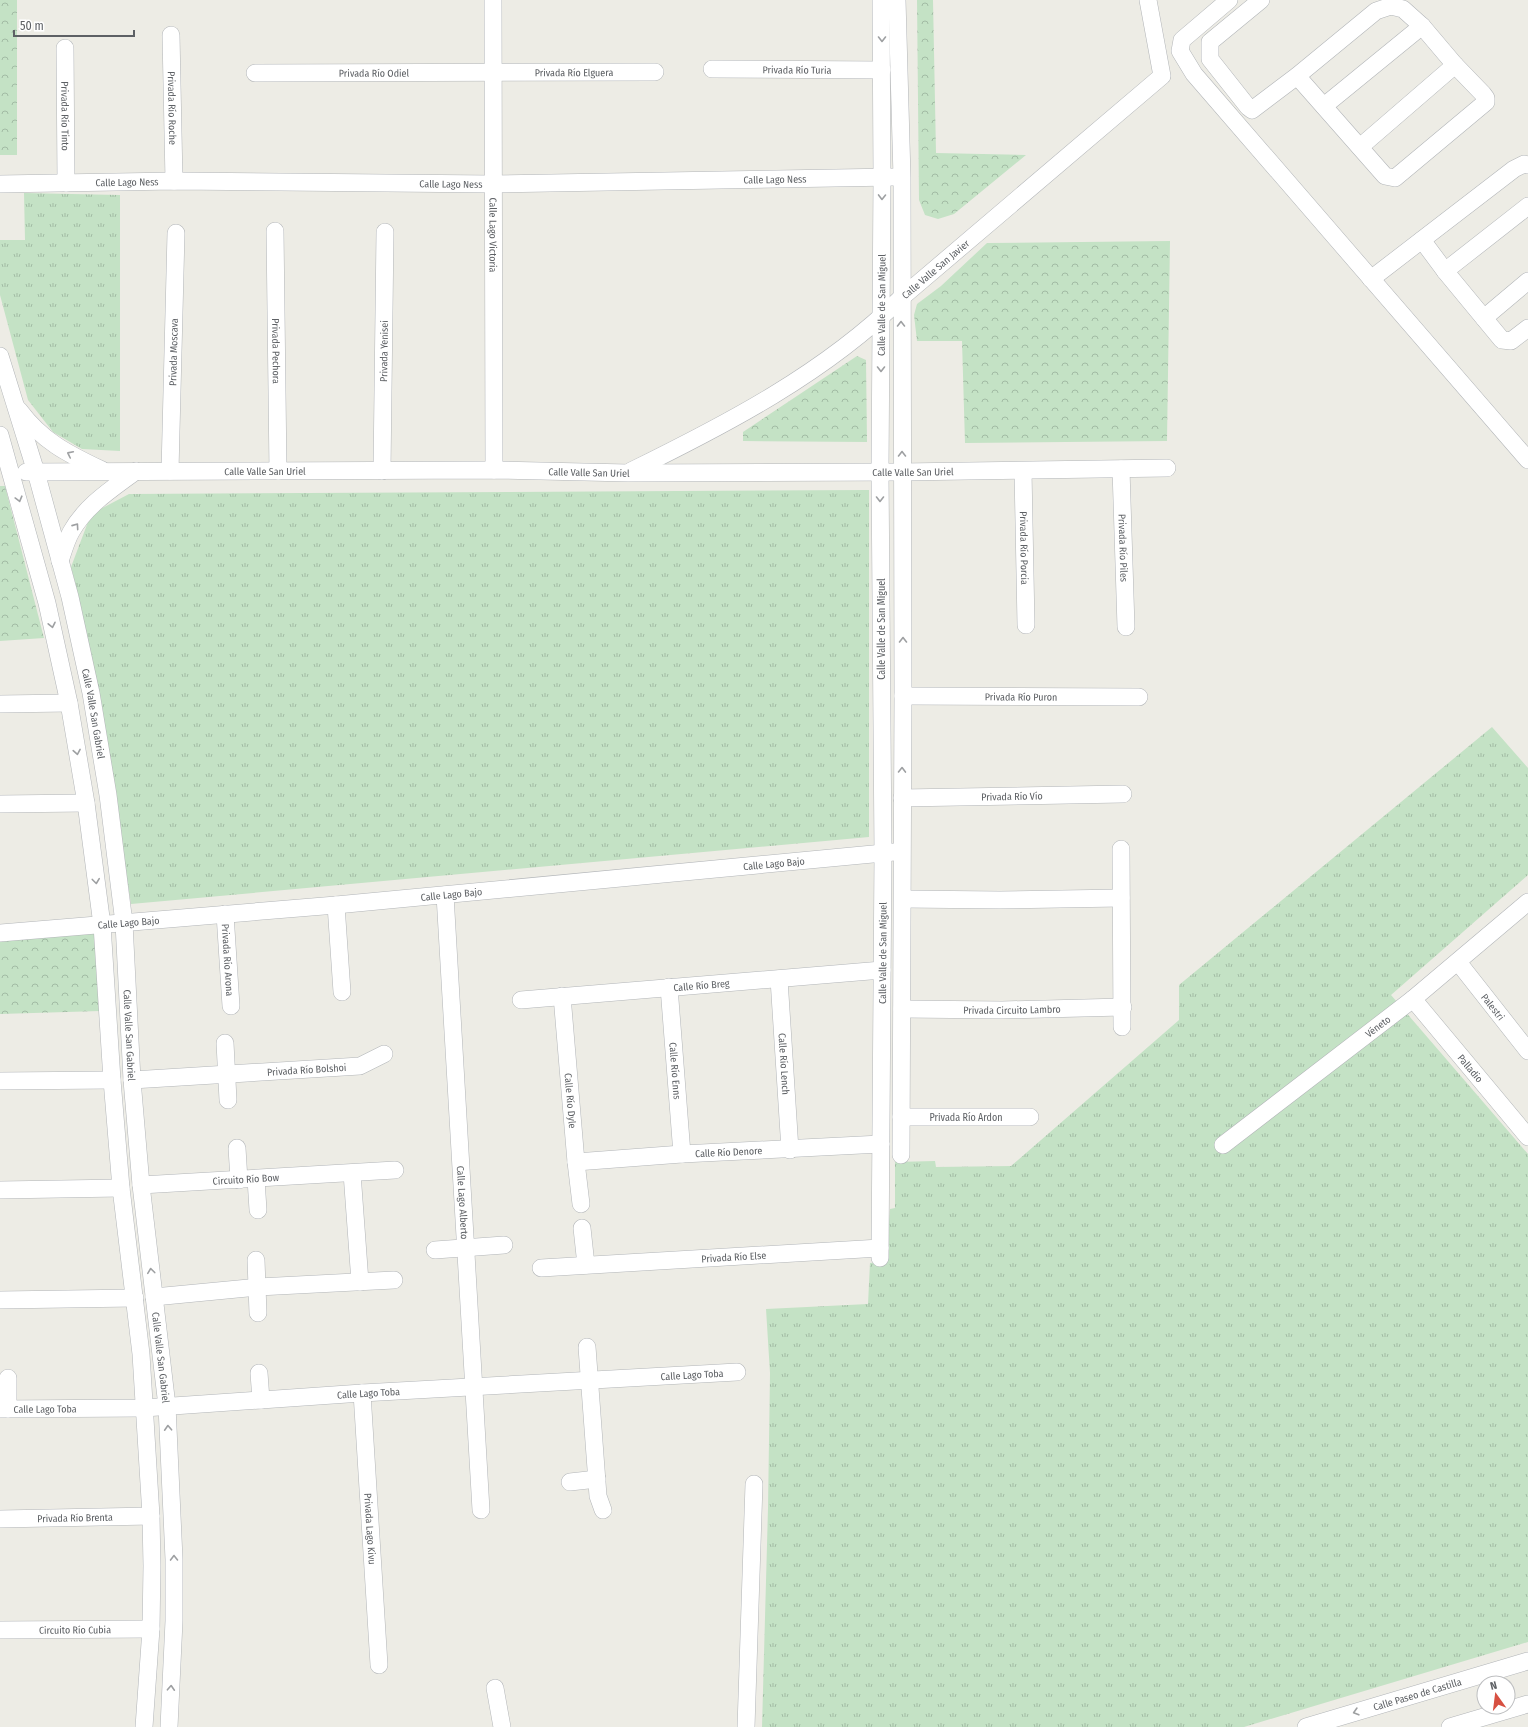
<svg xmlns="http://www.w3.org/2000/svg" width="1528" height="1727" viewBox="0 0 1528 1727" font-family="'Fira Sans Condensed',sans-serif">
<defs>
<pattern id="grass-tufts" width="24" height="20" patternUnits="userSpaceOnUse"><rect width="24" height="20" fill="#c4e2c5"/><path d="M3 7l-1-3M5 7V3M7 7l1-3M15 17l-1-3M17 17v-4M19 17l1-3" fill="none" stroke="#a2bba4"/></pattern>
<pattern id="park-crowns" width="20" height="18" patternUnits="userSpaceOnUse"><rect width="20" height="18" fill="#c4e2c5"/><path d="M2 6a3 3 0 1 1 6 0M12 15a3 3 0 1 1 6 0" fill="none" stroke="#a2bba4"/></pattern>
</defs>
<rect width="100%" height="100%" fill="#edece5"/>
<!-- grass -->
<g fill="url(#grass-tufts)">
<polygon points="24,193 120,195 120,451 82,449 53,432 28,400 0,295 0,240 25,240"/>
<polygon points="869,490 869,837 131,904 82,611 71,567 91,514 129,494"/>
<polygon points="1492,727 1528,768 1528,875 1391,995 1528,1154 1528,1642 1244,1727 762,1727 768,1508 770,1373 766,1309 868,1304 870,1263 886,1262 890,1209 895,1208 895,1162 935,1161 936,1167 1011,1166 1179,1020 1179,985"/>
</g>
<!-- park -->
<g fill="url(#park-crowns)">
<rect x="0" y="0" width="17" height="155"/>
<polygon points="917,0 933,0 936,153 1026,155 954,214 938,219 925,215 919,200"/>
<polygon points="1170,241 1167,441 965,443 962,341 917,341 914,315 917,304 941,286 987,243"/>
<polygon points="857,356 866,360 867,442 743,441 743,432"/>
<polygon points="0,486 5,486 44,638 0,641"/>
<polygon points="95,933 100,1011 0,1014 0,941"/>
</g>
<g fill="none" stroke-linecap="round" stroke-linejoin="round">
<!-- minor casing -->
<g stroke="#b2b5b8" stroke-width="18">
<g id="minor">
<path id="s1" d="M493 0 494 470"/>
<polyline points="897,0 902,177 903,696 901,1155"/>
<polyline points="1229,0 1182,40 1180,51 1194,74 1528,460"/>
<polyline points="1261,0 1210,42 1210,59 1248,107 1252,110 1297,76 1376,11 1391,6 1403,9 1422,26 1455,65 1483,94 1486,98 1486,102 1395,178 1385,176 1297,76"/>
<path id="s2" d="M171 35 174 181"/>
<path id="s3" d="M65 48 66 183"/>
<path id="s4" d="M712 69 882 70"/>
<path id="s5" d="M255 73 655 72"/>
<polyline points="1324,106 1422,26"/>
<polyline points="1360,147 1455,65"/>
<path id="s6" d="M0 184 174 181 492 184 894 177"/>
<path id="s7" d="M275 231 278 471"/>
<polyline points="1422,240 1445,271 1502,340 1511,341 1528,328"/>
<polyline points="1445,271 1528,206"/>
<polyline points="1371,279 1514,169 1524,164 1528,165"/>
<polyline points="1484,318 1528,281"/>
<path id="s8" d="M0 356 36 472 70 597 91 693 108 795 124 923 132 1080 141 1185 167 1406 174 1559V1621L169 1727"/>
<path d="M19 410C42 441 68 454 102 470"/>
<polyline points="0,435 47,603 69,703 86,803 102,925 112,1080 121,1188 141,1354 151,1516 152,1566 151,1629 144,1727"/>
<path id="s9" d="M1121 469 1126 627"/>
<path id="s10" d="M170 471 176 233"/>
<path id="s11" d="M382 471 385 232"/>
<path id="s12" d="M631 471C727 424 825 373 901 298L1162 76 1148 0"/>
<path id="s13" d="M1023 471 1026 625"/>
<path id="s14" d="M26 472 494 470 628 473 902 472 1167 468"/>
<path d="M60 561C63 552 66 541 71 532 86 505 112 489 136 471"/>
<path id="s15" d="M903 696 1139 697"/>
<polyline points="0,704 69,703"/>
<path id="s16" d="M902 798 1123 794"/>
<polyline points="0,804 86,803"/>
<polyline points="1121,849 1122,1027"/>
<path id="s17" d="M445 895 481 1510"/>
<polyline points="903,899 1000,900 1121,898"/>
<polyline points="336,905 342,992"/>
<path id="s18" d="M225 914 231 1006"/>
<path id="s19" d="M0 933 336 905 894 852"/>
<path id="s20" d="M1458 962 1528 1051"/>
<path id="s21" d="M779 979 790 1150"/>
<path id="s22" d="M669 987 682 1154"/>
<path id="s23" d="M562 996 576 1162 581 1204"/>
<path id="s24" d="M1413 999 1528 1137"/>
<path id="s25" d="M521 1000 882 970"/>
<path id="s26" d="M902 1009 1002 1010 1123 1007"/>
<polyline points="225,1043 228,1100"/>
<path id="s27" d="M132 1080 360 1066 384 1054"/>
<polyline points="0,1081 112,1080"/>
<path id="s28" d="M901 1117H1030"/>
<path id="s29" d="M1223 1145 1413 999 1528 902"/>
<polyline points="237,1148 239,1180"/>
<path id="s30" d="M576 1162 682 1154 881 1144"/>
<polyline points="352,1173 360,1282"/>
<polyline points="256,1179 258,1210"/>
<path id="s31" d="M141 1185 395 1170"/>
<polyline points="0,1190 121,1188"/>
<polyline points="582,1228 586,1265"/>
<polyline points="435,1250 504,1245"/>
<path id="s32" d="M880 1258 883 854 880 472 882 178 881 0"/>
<polyline points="256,1260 258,1313"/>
<path id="s33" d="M541 1268 880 1248"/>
<polyline points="154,1297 258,1287 394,1280"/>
<polyline points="0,1300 135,1298"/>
<polyline points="587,1347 598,1496 603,1510"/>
<polyline points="259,1373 261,1400"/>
<polyline points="8,1378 8,1409"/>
<path id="s34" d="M362 1393 379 1665"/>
<path id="s35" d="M0 1409 144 1408 362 1393 737 1372"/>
<polyline points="570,1482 597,1479"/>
<path id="s36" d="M0 1519 151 1516"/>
<path id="s37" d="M0 1630 151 1629"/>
<polyline points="495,1688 502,1727"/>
<polyline points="746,1727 754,1484"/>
<path id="s38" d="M1306 1727 1528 1661"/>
<polyline points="1450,1727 1528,1704"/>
</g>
</g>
<!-- minor -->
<use href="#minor" stroke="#fff" stroke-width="17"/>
</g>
<!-- one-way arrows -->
<defs><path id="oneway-chevron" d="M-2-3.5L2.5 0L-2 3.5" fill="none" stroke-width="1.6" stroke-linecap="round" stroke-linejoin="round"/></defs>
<g stroke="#9ea0a2">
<use href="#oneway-chevron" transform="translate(882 39) rotate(90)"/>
<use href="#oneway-chevron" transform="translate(882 197) rotate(91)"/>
<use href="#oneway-chevron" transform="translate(901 324) rotate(-90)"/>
<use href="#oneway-chevron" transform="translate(881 369) rotate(90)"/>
<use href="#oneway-chevron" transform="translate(70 454) rotate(-154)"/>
<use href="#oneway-chevron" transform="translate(902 454) rotate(-90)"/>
<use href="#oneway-chevron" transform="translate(19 499) rotate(75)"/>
<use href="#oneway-chevron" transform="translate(880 499) rotate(90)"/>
<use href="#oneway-chevron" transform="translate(76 526) rotate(-55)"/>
<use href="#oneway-chevron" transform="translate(52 625) rotate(78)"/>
<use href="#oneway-chevron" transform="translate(903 640) rotate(-90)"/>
<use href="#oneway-chevron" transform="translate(77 752) rotate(80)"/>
<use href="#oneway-chevron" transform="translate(902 770) rotate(-89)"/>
<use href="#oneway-chevron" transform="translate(96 881) rotate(83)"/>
<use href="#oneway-chevron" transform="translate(151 1271) rotate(-97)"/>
<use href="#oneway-chevron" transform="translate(168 1428) rotate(-93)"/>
<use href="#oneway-chevron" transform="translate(174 1558) rotate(-91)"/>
<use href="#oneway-chevron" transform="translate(171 1688) rotate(-87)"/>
<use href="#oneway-chevron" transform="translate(1356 1712) rotate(164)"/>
</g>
<g text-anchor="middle" stroke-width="3.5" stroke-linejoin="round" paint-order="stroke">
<!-- street labels -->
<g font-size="10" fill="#5d6064" stroke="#fff">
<text dy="4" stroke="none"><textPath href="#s4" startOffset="85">Privada Río Turia</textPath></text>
<text dy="4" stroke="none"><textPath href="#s5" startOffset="119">Privada Río Odiel</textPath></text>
<text dy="4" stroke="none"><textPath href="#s5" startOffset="319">Privada Río Elguera</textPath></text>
<text dy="4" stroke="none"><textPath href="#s2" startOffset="73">Privada Río Roche</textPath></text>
<text dy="4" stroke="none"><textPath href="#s3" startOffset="68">Privada Río Tinto</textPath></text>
<text dy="4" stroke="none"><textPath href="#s6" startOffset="775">Calle Lago Ness</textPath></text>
<text dy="4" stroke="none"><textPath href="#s6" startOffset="127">Calle Lago Ness</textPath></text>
<text dy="4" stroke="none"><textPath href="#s6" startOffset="451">Calle Lago Ness</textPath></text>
<text dy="4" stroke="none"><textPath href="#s1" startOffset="235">Calle Lago Victoria</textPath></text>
<text dy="4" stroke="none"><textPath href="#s12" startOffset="367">Calle Valle San Javier</textPath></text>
<text dy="4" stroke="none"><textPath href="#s32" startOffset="953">Calle Valle de San Miguel</textPath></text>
<text dy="4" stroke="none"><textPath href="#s7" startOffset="120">Privada Pechora</textPath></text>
<text dy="4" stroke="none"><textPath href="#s11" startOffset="120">Privada Yenisei</textPath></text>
<text dy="4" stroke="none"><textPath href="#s10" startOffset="119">Privada Moscava</textPath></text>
<text dy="4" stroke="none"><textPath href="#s14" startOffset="239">Calle Valle San Uriel</textPath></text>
<text dy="4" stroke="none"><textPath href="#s14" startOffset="563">Calle Valle San Uriel</textPath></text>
<text dy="4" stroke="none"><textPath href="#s14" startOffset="887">Calle Valle San Uriel</textPath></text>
<text dy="4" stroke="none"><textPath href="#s13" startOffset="77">Privada Río Porcia</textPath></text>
<text dy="4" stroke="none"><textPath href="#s9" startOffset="79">Privada Río Piles</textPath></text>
<text transform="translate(881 629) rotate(-90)" y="4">Calle Valle de San Miguel</text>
<text dy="4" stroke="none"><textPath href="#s15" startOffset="118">Privada Río Puron</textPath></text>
<text dy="4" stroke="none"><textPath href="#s8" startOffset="370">Calle Valle San Gabriel</textPath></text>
<text dy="4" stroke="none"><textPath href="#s16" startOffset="110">Privada Río Vío</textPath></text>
<text dy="4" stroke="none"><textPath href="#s19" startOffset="777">Calle Lago Bajo</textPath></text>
<text dy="4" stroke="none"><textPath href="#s19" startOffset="453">Calle Lago Bajo</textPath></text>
<text dy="4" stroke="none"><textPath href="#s19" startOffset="129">Calle Lago Bajo</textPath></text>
<text dy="4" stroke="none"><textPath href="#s32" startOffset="305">Calle Valle de San Miguel</textPath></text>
<text dy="4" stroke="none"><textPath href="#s18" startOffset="46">Privada Río Arona</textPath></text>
<text dy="4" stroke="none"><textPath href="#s25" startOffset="181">Calle Río Breg</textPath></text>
<text dy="4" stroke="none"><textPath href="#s20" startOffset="57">Palestri</textPath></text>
<text dy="4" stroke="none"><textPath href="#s26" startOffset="110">Privada Circuito Lambro</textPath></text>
<text dy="4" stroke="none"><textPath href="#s29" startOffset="195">Véneto</textPath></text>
<text dy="4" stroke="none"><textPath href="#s8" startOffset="694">Calle Valle San Gabriel</textPath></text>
<text dy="4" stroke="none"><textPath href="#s21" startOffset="85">Calle Río Lench</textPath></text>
<text dy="4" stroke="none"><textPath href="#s24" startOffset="90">Palladio</textPath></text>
<text dy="4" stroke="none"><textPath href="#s27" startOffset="175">Privada Río Bolshoi</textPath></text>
<text dy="4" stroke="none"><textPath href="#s22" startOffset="84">Calle Río Enns</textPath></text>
<text dy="4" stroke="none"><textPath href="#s23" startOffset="105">Calle Río Dyle</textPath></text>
<text dy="4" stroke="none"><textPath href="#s28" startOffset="65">Privada Río Ardon</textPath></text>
<text dy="4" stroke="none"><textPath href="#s30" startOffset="153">Calle Río Denore</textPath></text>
<text dy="4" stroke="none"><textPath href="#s31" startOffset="105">Circuito Río Bow</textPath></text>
<text dy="4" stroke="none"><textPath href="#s17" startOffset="308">Calle Lago Alberto</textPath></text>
<text dy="4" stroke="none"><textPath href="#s33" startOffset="193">Privada Río Else</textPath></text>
<text dy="4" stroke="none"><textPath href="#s8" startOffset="1018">Calle Valle San Gabriel</textPath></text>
<text dy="4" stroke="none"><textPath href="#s35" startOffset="693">Calle Lago Toba</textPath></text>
<text dy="4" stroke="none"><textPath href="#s35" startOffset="369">Calle Lago Toba</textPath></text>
<text dy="4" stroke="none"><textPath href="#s35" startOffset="45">Calle Lago Toba</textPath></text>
<text dy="4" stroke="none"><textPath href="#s36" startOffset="75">Privada Río Brenta</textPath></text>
<text dy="4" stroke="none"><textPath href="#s34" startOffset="136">Privada Lago Kivu</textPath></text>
<text dy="4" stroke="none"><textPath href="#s37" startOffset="75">Circuito Río Cubia</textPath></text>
<text dy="4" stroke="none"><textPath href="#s38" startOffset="116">Calle Paseo de Castilla</textPath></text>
</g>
</g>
<!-- north arrow -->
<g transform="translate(1496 1695) rotate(346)"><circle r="19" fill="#ffffff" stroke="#bebfc1"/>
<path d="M0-3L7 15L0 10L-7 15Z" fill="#d75041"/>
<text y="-6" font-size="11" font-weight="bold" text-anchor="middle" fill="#5d6064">N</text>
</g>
<!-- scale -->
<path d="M14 30v6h120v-6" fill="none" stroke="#5d6064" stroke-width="2"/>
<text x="20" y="30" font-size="12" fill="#5d6064" stroke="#ffffff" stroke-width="3" paint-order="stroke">50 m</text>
</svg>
